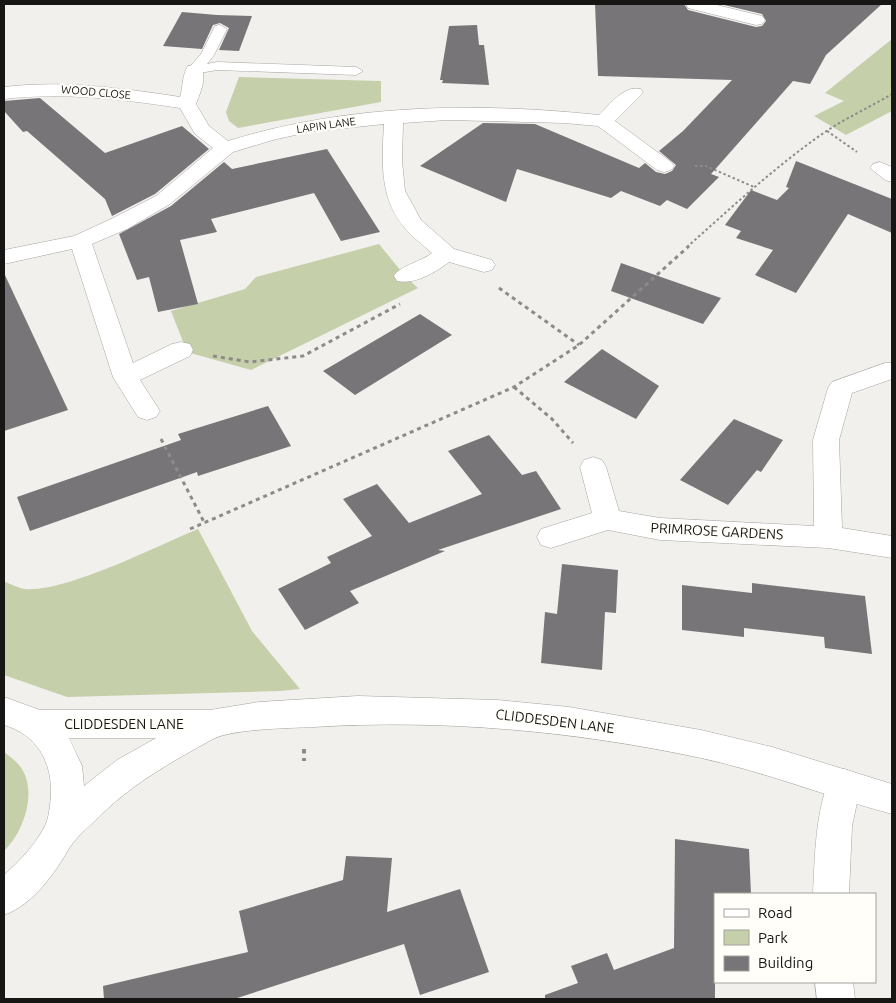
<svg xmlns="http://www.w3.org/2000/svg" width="896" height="1003" viewBox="0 0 896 1003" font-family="Ubuntu,sans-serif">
<rect width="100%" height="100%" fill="#f2f0ec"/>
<!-- green -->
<g fill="#c5cfaa">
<polygon points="892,39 892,111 846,135 814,116 844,101 825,93"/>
<polygon points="239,77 381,81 381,102 238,128 229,121 226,112"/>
<polygon points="379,244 405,276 418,288 251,370 187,352 171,311 245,289 256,277"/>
<path d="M198 529 252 631 300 689 280 691 67 697 4 675V581C10 584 18 588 25 589 65 593 159 545 198 529Z"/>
<path d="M4 752C9 756 15 760 19 765 39 789 24 832 4 851Z"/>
</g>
<!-- building -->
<g fill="#787578">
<polygon points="595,4 684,4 688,10 756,27 762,26 766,21 762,14 720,4 882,4 826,55 810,84 793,81 711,174 719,177 687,209 667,200 660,206 621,191 611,198 517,169 506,202 420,166 483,123 535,124 639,168 645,163 656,172 665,174 672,171 676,165 659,151 683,131 732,80 598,76"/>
<polygon points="182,12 217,15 252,16 239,51 219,50 229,28 220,23 213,25 202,49 163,46"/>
<polygon points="477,25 479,45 484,45 489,85 442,83 443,80 440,80 449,26"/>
<polygon points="40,98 105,153 182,126 209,149 155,194 112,216 105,199 27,131 23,132 4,111 4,101"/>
<polygon points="327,149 380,232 341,241 314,193 211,219 217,232 180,240 198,304 158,312 149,277 137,280 119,234 171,206 224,162 232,169"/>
<polygon points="796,161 892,199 892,233 848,214 796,293 755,275 773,250 736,238 741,231 725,225 751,190 777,200 789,188 786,187"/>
<polygon points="621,263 721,298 703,324 611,291"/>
<polygon points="4,273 68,410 4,431"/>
<polygon points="420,314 452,335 355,395 323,371"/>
<polygon points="602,349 659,386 636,419 564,382"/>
<polygon points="268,406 291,446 198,476 197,472 30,531 17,497 181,440 178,434"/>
<polygon points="734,419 783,440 761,472 757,470 728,505 680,480"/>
<polygon points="489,435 522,475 536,471 561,509 438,550 445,551 350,591 359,603 305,630 278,589 331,563 327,557 372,536 343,499 377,484 409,523 482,494 448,451"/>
<polygon points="562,564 618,570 616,613 605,612 602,670 541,663 545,612 557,614"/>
<polygon points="752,583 865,596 872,654 825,648 824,637 744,628 744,637 682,630 682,585 752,593"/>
<polygon points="675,839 749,849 751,894 715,894 715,999 545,999 545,995 578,983 571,966 607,953 614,970 674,948"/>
<polygon points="346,856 392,858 387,912 460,889 489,972 420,995 404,944 234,999 104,999 103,986 248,952 239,911 343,880"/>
</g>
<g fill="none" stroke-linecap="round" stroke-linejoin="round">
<!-- lane casing -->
<g stroke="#a5a4a0" stroke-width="1">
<polygon id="lane" points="220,25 227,29 214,55 207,64 217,62 356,67 363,71 356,75 217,70 194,74 189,73 187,70 201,54 215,26"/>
</g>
<!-- street casing -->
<g stroke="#a5a4a0" stroke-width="1">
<g id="street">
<polygon points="686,4 713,4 762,16 765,20 762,24 756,25 688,8"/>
<path d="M194 65 200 66C208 76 200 93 196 104L209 126 228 141C347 104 476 102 599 115 610 104 624 85 641 89L643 93 615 121 671 162 674 166 671 170 664 172 657 170 598 126 564 123 447 120 403 123 402 161 405 191 421 220 454 249 492 260 495 265 492 270 484 272 449 262C436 272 415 285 397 281L394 276C401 265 421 262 432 253 423 245 412 237 404 227 379 197 382 160 384 124L308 132 273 140 233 152 170 204 127 229 92 244 133 363 172 344 181 342 190 344 193 350 190 356 140 380 160 411 156 417 147 420 138 417 113 377 72 249 4 264V250L74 236 111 219 156 196 213 148 195 134 180 108C121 99 63 92 4 99V87C63 80 121 88 180 97 183 88 182 74 188 66Z"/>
<polygon points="880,162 892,167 892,182 885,180 870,168 873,164"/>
<polygon points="885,363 892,363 892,379 852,393 839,440 842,528 892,536 892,558 828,548 660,540 608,530 551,548 541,545 537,537 541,529 592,513 580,467 584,460 593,457 602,460 606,467 619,511 660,518 814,526 813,440 828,388 832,382"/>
<path d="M844 769 856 773 861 784 852 826 849 894H813C815 855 815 810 832 773Z"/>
<polygon points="815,982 853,982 855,999 817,999"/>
</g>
</g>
<!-- secondary casing -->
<g stroke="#a5a4a0" stroke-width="1">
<path id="secondary" d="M358 696 498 700 569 707 701 730 772 747 892 784V814C828 797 766 772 701 758 574 731 443 719 314 727 290 728 232 729 213 739 175 760 135 782 104 812 93 823 78 835 70 847 54 874 34 904 4 915V875C19 862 34 846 44 828 49 819 50 806 51 795 52 761 37 735 4 725V697L40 710H210L259 702ZM69 738H156L117 760 84 786 82 766Z"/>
</g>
<!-- path-far2 -->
<g stroke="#8d8b89" stroke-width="2" stroke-dasharray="2.5 2.5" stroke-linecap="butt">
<polyline points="827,131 857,152"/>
<polyline points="695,166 706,166 754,187"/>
<path d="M687 247C732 207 776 166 825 132 846 118 870 107 892 94"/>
</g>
<!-- path-far1 -->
<g stroke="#8d8b89" stroke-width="3" stroke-dasharray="4 4" stroke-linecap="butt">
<polyline points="499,288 579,345"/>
<polyline points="213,356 250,362 303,356 400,304"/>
<polyline points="514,387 552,419 573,443"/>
<polyline points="161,439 204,522"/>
<polyline points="190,529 514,387 579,345 689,246"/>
</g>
<!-- path -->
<polyline stroke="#8d8b89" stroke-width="4" stroke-dasharray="4.5 4.5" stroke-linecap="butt" points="304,749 304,761"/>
<!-- lane -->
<use href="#lane" fill="#fff" fill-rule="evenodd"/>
<!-- street -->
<use href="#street" fill="#fff" fill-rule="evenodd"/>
<!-- secondary -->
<use href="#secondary" fill="#fff" fill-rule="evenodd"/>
</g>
<g text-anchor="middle" stroke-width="4.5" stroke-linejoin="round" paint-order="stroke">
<!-- far-street labels -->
<g font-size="11" fill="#171615" stroke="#fffef9">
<text transform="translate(96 92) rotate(5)" y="4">WOOD CLOSE</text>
<text transform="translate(326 125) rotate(-8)" y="4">LAPIN LANE</text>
</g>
<!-- street labels -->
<g font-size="14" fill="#171615" stroke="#fffef9">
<text transform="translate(717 531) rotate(3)" y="5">PRIMROSE GARDENS</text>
<text transform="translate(555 721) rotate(7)" y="5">CLIDDESDEN LANE</text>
<text x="124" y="729">CLIDDESDEN LANE</text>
</g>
</g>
<!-- border -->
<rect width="896" height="1003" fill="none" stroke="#171615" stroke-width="10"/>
<!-- legend -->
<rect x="714" y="893" width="162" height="90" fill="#fffef9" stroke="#a2a19e"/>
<rect x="724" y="909" width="25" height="8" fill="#ffffff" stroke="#a2a19e"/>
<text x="758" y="918" font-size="15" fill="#171615">Road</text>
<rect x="724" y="930" width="25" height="15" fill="#c5cfaa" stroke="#a2a19e"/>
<text x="758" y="943" font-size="15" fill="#171615">Park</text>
<rect x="724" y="956" width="25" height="15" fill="#787578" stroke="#a2a19e"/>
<text x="758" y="968" font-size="15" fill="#171615">Building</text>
</svg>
